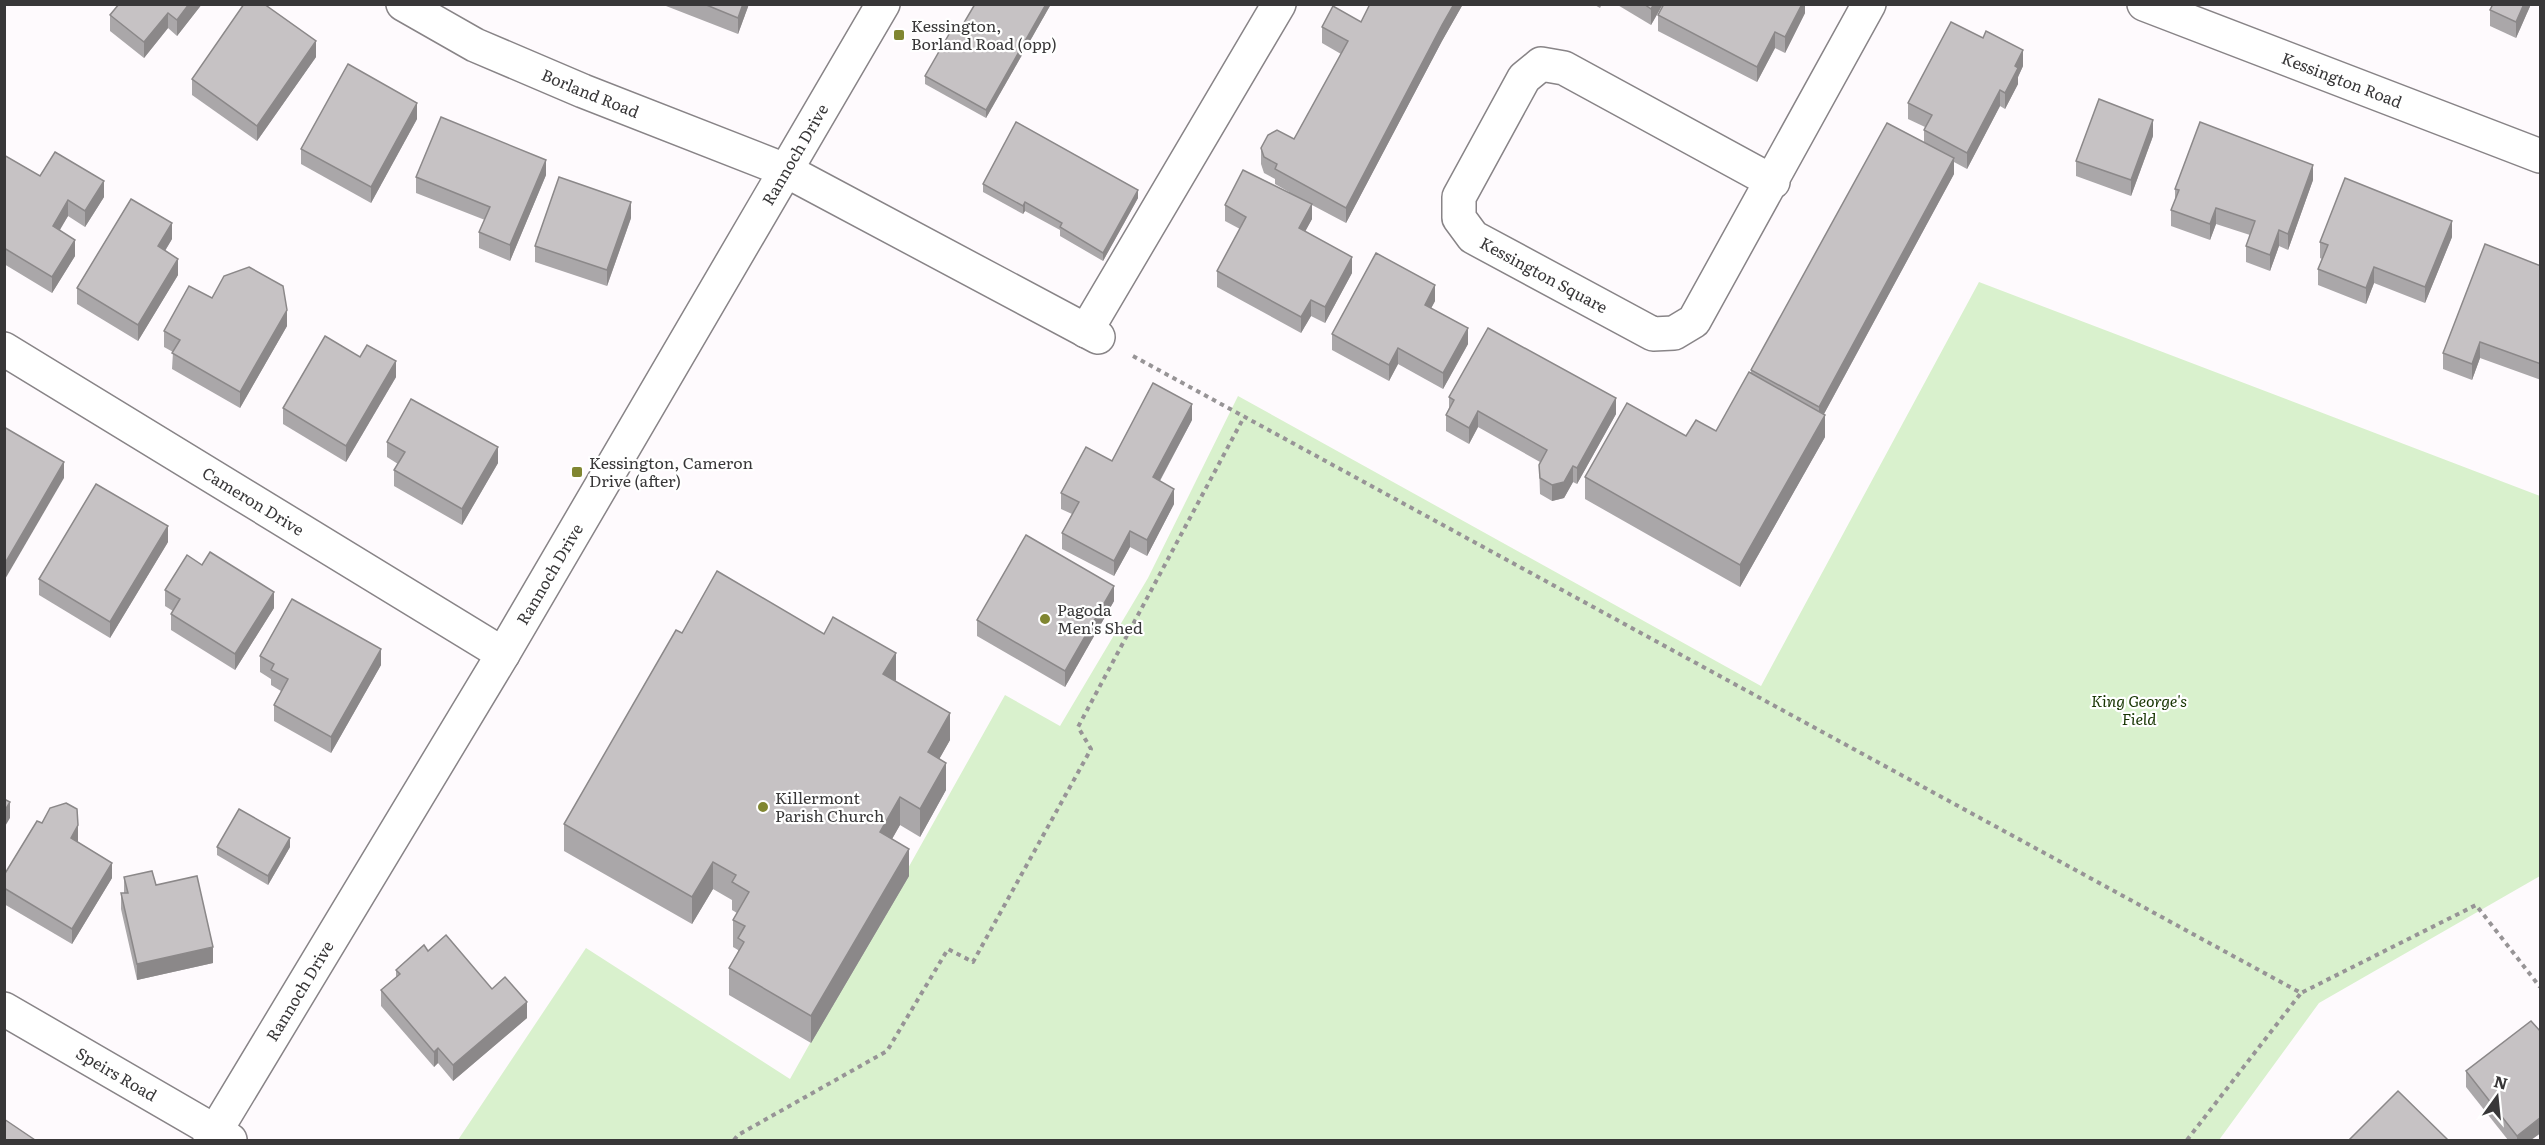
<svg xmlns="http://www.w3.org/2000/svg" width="2545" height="1145" viewBox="0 0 2545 1145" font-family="Literata,serif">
<rect width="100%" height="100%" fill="#fefafd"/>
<!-- green -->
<polygon fill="#d9f1cd" points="1979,282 2540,496 2540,876 2319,1003 2219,1140 458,1140 586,948 790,1079 1005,695 1060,726 1148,578 1238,396 1761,686"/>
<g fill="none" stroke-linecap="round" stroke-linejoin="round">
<!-- minor casing -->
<g stroke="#888487" stroke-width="36">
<g id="minor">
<path id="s1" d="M403 4 475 45 583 91 785 170 1098 337"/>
<path id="s2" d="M2144 4 2540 156"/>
<path id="s3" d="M1773 182 1564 68 1541 64 1524 78 1459 197V218L1473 237 1653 334 1674 333 1694 321 1869 4"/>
<polyline points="1086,331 1279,4"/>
<path id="s4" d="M4 349 503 654"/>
<path id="s5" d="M4 1009 230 1140"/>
<path id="s6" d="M210 1140 503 654 883 4"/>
</g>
</g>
<!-- path -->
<g stroke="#979496" stroke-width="4" stroke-dasharray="4.5 4.5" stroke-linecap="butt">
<polyline points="1133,356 2301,993 2476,905 2540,987"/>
<polyline points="734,1140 738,1135 887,1051 948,949 973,962 1091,749 1078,727 1244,417"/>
<polyline points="2187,1140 2301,993"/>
</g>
<!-- minor -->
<use href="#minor" stroke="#fff" stroke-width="33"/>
</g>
<!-- wall -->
<g fill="#aaa7a9">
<polygon points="202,4 177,36 168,28 144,58 110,31 110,15"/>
<polygon points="666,4 749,4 738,34 666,6"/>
<polygon points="1051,4 986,118 925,84 925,76"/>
<polygon points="1370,4 1463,4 1442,41 1346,223 1312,205 1312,219 1305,231 1352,273 1325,323 1311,316 1301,333 1217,287 1217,271 1240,229 1225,221 1225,205 1289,192 1275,184 1275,179 1264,173 1261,164 1261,148 1294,139 1341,54 1322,43 1322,27 1361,22"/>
<polygon points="1593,4 1602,4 1600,8"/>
<polygon points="1616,4 1663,4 1651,25"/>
<polygon points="1805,4 1805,13 1785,53 1775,48 1757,82 1658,31 1658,15"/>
<polygon points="2531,4 2516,38 2490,26 2490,10"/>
<polygon points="1983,38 2023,66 2018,77 2018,84 2005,109 2000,106 1967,169 1954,162 1954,174 1824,414 1825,437 1740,587 1585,499 1585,477 1686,436 1716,431 1751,373 1751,370 1924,142 1924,130 1925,127 1908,119 1908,103"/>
<polygon points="316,57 257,141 192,95 192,79"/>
<polygon points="417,119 371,203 301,164 301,149"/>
<polygon points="2153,136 2131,196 2076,176 2076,161"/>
<polygon points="4,155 40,176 104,197 85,227 68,216 59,230 75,256 52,293 4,264"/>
<polygon points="546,175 510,261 479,248 479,232 485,220 416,193 416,177"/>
<polygon points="2313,180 2288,250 2279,246 2270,271 2246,262 2246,246 2250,235 2216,224 2210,240 2171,226 2171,210 2175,200 2175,189"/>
<polygon points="983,184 1138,198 1103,261 1060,236 1060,230 1025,211 1023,214 983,192"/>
<polygon points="631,218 607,286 535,262 535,246"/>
<polygon points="2452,237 2425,303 2374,283 2366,304 2318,285 2318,269 2322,259 2320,258 2320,242"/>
<polygon points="172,239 165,251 178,275 138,341 77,304 77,288"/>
<polygon points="2541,266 2541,380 2480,358 2472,380 2443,369 2443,353"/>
<polygon points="212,298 287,326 240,408 172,369 173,352 164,347 164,331"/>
<polygon points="1435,301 1431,308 1468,344 1443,389 1398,364 1389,381 1332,350 1332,334"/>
<polygon points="360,357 396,377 346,462 283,424 283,408"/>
<polygon points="1449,397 1616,414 1577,484 1573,482 1564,498 1552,501 1540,494 1539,465 1540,462 1478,427 1469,444 1446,431 1446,415 1449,408"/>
<polygon points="1192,420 1160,481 1174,504 1147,556 1130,547 1114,576 1062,549 1062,533 1072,514 1061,509 1061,493 1112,461"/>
<polygon points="387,442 498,463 462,525 394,486 394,470 398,464 387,457"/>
<polygon points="168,542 110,638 39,595 39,579"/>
<polygon points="165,590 274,608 235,670 171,630 171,614 173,611 165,606"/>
<polygon points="1114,601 1065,687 977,636 977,620"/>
<polygon points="260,656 381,665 331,753 274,721 274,705 281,691 271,685 271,679 260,672"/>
<polygon points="896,680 895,681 950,740 939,759 946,790 920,837 900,825 892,839 909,876 811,1043 729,995 729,968 738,952 738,950 733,947 733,920 737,913 732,910 732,900 713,889 692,924 564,851 564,824"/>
<polygon points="78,841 78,842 112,878 72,944 4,904 4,875"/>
<polygon points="217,847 290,847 268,885 217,855"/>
<polygon points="124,877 156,885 213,963 137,980 121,909 121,893 124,893"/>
<polygon points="428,951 492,989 527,1018 453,1081 438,1063 434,1067 381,1006 381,990 396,977 396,970"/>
<polygon points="2466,1071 2531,1140 2508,1140 2466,1087"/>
</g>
<!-- shaded-wall -->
<g fill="#8b8889">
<polygon points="189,4 202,4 177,36 177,20"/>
<polygon points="743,4 749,4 738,34 738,18"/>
<polygon points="1046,4 1051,4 986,118 986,110"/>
<polygon points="1454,4 1463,4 1442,41 1346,223 1346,208 1442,25"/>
<polygon points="1654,4 1663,4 1651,25 1651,9"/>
<polygon points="1802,4 1805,4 1805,13 1785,53 1785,37"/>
<polygon points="2524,4 2531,4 2516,38 2516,22"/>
<polygon points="168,13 168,28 144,58 144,42"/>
<polygon points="1775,32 1775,48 1757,82 1757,67"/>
<polygon points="316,41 316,57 257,141 257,126"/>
<polygon points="2023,50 2023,66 2018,77 2018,84 2005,109 2005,93 2015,66"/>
<polygon points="2000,90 2000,106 1967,169 1967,153"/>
<polygon points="417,103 417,119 371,203 371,187"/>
<polygon points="2153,120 2153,136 2131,196 2131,180"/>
<polygon points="1954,158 1954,174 1819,423 1819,407"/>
<polygon points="546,160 546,175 510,261 510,245"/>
<polygon points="2313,165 2313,180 2288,250 2288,234"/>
<polygon points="104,181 104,197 85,227 85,211"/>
<polygon points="1138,190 1138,198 1103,261 1103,253"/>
<polygon points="68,200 68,216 53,242 53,226"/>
<polygon points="631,202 631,218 607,286 607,270"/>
<polygon points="1025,202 1025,211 1023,214 1023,206"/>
<polygon points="1312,204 1312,219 1299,243 1299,228"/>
<polygon points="2216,208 2216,224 2210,240 2210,224"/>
<polygon points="2452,221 2452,237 2425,303 2425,287"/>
<polygon points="172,223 172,239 158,262 158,246"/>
<polygon points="2279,230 2279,246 2270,271 2270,255"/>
<polygon points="75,240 75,256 52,293 52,277"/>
<polygon points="1352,257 1352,273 1325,323 1325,307"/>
<polygon points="178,259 178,275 138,341 138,325"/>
<polygon points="2374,267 2374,283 2366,304 2366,288"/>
<polygon points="1435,285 1435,301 1425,320 1425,305"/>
<polygon points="1311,300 1311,316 1301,333 1301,317"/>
<polygon points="287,310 287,326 240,408 240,392"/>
<polygon points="1468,328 1468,344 1443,389 1443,373"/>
<polygon points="2480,342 2480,358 2472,380 2472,364"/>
<polygon points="1398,348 1398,364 1389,381 1389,365"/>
<polygon points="396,361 396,377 346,462 346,446"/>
<polygon points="1616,398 1616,414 1577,484 1577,468"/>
<polygon points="1192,404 1192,420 1153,493 1153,477"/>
<polygon points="1478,411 1478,427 1469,444 1469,428"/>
<polygon points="1825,415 1825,437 1740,587 1740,565"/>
<polygon points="498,447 498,463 462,525 462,509"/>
<polygon points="64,462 64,478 4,581 4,565"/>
<polygon points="1573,466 1573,482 1564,498 1552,501 1552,485"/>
<polygon points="1174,489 1174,504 1147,556 1147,540"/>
<polygon points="168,526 168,542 110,638 110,622"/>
<polygon points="1130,531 1130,547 1114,576 1114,561"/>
<polygon points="1114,586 1114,601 1065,687 1065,671"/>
<polygon points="274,592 274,608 235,670 235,654"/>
<polygon points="381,649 381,665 331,753 331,737"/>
<polygon points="896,653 896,680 883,702 883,674"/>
<polygon points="950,713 950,740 928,779 928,752"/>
<polygon points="946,763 946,790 920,837 920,809"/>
<polygon points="900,797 900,825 880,860 880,832"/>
<polygon points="10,802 10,818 4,828 4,812"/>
<polygon points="78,825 78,841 71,853 71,838"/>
<polygon points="290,838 290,847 268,885 268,876"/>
<polygon points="909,849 909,876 811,1043 811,1016"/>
<polygon points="713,862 713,889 692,924 692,897"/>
<polygon points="112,863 112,878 72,944 72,929"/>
<polygon points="213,947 213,963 137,980 137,964"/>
<polygon points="527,1002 527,1018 453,1081 453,1065"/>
<polygon points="438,1048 438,1063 434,1067 434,1052"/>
<polygon points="2541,1117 2541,1133 2531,1140 2517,1140 2517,1136"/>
</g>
<!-- building -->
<g fill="#c6c2c4" stroke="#8b8889" stroke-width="1.5">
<polygon points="119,4 189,4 177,20 168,13 144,42 110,15"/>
<polygon points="244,4 264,4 316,41 257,126 192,79"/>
<polygon points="704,4 743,4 738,18"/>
<polygon points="975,4 1046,4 986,110 925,76 952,29 958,33"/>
<polygon points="1370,4 1454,4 1442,25 1346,208 1275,169 1277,164 1264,157 1261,148 1268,135 1277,130 1294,139 1348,41 1322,27 1333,6 1361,22"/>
<polygon points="1644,4 1654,4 1651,9"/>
<polygon points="1664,4 1802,4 1785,37 1775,32 1757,67 1658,15"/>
<polygon points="2493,4 2524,4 2516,22 2490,10"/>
<polygon points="1951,22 1983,38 1986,31 2023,50 2015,66 2018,68 2005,93 2000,90 1967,153 1924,130 1932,115 1908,103"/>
<polygon points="348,64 417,103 371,187 301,149"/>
<polygon points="2099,99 2153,120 2131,180 2076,161"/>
<polygon points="441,117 546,160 510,245 479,232 490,207 416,177"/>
<polygon points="1016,122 1138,190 1103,253 1060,227 1062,223 1025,202 1023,206 983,184"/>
<polygon points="2200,122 2313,165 2288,234 2279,230 2270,255 2246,246 2255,221 2216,208 2210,224 2171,210 2179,190 2175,189"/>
<polygon points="1887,123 1954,158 1819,407 1751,370"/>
<polygon points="55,152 104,181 85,211 68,200 53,226 75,240 52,277 4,248 4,155 40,176"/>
<polygon points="1243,170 1312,204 1299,228 1352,257 1325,307 1311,300 1301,317 1217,271 1246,217 1225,205"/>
<polygon points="559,177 631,202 607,270 535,246"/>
<polygon points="2345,178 2452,221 2425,287 2374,267 2366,288 2318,269 2328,245 2320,242"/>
<polygon points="131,199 172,223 158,246 178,259 138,325 77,288"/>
<polygon points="2485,244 2541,266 2541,364 2480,342 2472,364 2443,353"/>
<polygon points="1376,253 1435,285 1425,305 1468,328 1443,373 1398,348 1389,365 1332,334"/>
<polygon points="249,267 283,286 287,310 240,392 172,353 180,340 164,331 189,286 212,298 224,276"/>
<polygon points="1488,328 1616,398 1577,468 1573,466 1564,482 1552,485 1540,478 1539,465 1547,450 1478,411 1469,428 1446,415 1454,400 1449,397"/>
<polygon points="325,336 360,357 367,345 396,361 346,446 283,408"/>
<polygon points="1749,372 1825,415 1740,565 1585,477 1627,403 1686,436 1696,420 1716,431"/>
<polygon points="1153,383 1192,404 1153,477 1174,489 1147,540 1130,531 1114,561 1062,533 1079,502 1061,493 1086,447 1112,461"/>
<polygon points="411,399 498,447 462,509 394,470 405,452 387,442"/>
<polygon points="4,427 64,462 4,565"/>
<polygon points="96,484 168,526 110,622 39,579"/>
<polygon points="1026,535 1114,586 1065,671 977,620"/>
<polygon points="210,552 274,592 235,654 171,614 180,599 165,590 187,555 202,565"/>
<polygon points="717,571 824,634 833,617 896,653 883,674 950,713 928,752 946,763 920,809 900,797 880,832 909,849 811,1016 729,968 744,942 738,938 745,926 733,920 749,892 732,882 736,875 713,862 692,897 564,824 676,630 682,633"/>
<polygon points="292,599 381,649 331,737 274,705 288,679 271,670 274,664 260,656"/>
<polygon points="4,799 10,802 4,812"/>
<polygon points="66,803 77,809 78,825 71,838 112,863 72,929 4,888 4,875 37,821 42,823 50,808"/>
<polygon points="239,809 290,838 268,876 217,847"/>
<polygon points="152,871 156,885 197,876 213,947 137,964 121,893 128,893 124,877"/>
<polygon points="446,935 492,989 505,977 527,1002 453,1065 438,1048 434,1052 381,990 400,974 396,970 424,945 428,951"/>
<polygon points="2531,1021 2541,1032 2541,1117 2517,1136 2466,1071"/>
<polygon points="2398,1091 2448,1140 2349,1140"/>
<polygon points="4,1119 35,1140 4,1140"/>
</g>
<!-- markers -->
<g fill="#808631" stroke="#fff" stroke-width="2">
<rect x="893" y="29" width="12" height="12" rx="3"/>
<rect x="571" y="466" width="12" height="12" rx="3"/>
<circle cx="1045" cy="619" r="6"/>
<circle cx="763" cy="807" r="6"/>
</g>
<g text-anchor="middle" stroke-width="4.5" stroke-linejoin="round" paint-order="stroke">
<!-- poi labels -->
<g font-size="16" fill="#383738" stroke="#fff" text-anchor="start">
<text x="911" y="32">Kessington,<tspan x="911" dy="18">Borland Road (opp)</tspan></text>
<text x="589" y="469">Kessington, Cameron<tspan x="589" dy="18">Drive (after)</tspan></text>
<text x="1057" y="616">Pagoda<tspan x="1057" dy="18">Men's Shed</tspan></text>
<text x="775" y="804">Killermont<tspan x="775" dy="18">Parish Church</tspan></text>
</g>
<!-- street labels -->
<g font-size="16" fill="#383738" stroke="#fff">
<text dy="6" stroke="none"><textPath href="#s2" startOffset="212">Kessington Road</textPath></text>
<text dy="6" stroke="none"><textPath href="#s1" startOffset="208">Borland Road</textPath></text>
<text dy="6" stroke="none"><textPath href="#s6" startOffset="1146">Rannoch Drive</textPath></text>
<text dy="6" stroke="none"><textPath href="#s3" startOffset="544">Kessington Square</textPath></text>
<text dy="6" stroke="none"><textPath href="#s4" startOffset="292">Cameron Drive</textPath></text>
<text dy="6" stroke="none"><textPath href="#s6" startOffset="660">Rannoch Drive</textPath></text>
<text dy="6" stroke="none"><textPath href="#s6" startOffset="174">Rannoch Drive</textPath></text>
<text dy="6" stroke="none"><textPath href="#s5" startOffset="130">Speirs Road</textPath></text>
</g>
<!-- park labels -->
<g font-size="16" font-style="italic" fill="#163400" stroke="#fff">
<text x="2139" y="707">King George's<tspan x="2139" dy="18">Field</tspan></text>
</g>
</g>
<!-- border -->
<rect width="2545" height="1145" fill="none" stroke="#383738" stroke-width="12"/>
<!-- north arrow -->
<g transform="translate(2497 1097) rotate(15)" stroke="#ffffff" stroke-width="4.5" paint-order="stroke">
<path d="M0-4.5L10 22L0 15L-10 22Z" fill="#383738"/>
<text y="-9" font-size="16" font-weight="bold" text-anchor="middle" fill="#383738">N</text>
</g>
</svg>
